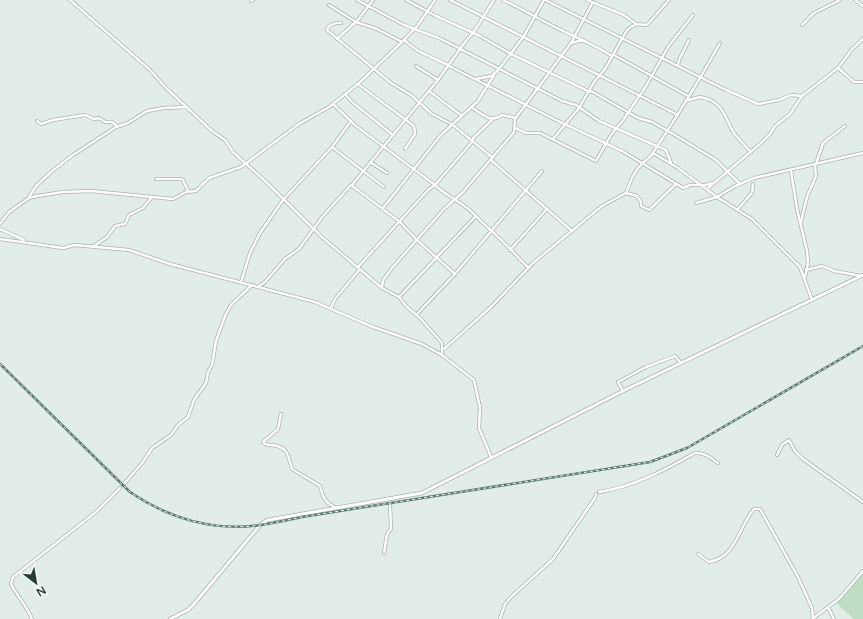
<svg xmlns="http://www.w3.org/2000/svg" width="863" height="619" viewBox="0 0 863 619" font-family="'Varela Round',sans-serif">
<rect width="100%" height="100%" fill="#e3ede8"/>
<!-- green -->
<polygon fill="#bdddc4" points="863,573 863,619 854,619 836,603"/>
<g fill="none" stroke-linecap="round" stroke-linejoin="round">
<!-- minor casing -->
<g stroke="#a6b5af" stroke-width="4">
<g id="minor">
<polyline points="70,0 150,70 166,88 212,131 225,140 233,152 264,180 323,238 382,288 399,297 406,306 420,318 442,343 442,355"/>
<polyline points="357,0 404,25 441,39 562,101 576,105 599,121 666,150 671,163"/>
<polyline points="406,0 436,16 480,36 511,54 590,92"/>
<polyline points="450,0 678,115"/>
<path d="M503 0C524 10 544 22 565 32 581 39 597 47 612 56"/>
<polyline points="545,0 726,90 758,104 779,100 791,95 802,96"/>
<polyline points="587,0 624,15 636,24"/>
<polyline points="855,0 863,6"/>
<polyline points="251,1 253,0"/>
<polyline points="329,5 356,22 377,29 402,42"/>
<path d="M341 23C336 22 328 25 327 30L391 83 411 95 432 114 453 125 493 158"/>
<polyline points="802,25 814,13 840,0"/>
<polyline points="337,39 358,20 373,0"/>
<polyline points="404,40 418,51 448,65"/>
<polyline points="571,43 583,40"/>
<polyline points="614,55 688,96"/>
<polyline points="678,65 679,60 689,40"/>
<polyline points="416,66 438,80"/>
<polyline points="449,66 558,121 622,151 680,186 683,188 690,185 706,185 713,183"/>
<polyline points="838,68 854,82 863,82"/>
<polyline points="476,79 492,76 499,69 524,36 544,0"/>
<polyline points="358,84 414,126 415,134 405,149"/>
<polyline points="429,91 462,116"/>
<polyline points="591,91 638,118 652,122 675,135 716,160 740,184"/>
<polyline points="345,94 352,102 393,135"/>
<path d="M685 101 700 97C722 101 724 114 732 130 737 138 744 145 751 152"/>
<polyline points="333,104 356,126 435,185 473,141 473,138 492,120"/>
<path d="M471 107C483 114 490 124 502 115L516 118"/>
<polyline points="37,121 41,124 53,120 85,115 94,119 99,118 105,122 112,122 117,126"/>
<polyline points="515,128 526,133 540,133 596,161 611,135 624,119 646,86 668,47 693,15"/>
<polyline points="553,139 579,108 594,82 605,69 627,30 636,24 647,25 669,0"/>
<polyline points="332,147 384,187"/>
<polyline points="653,153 678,168 717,197 752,219 800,267 812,300"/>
<polyline points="491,160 572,231"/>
<polyline points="370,162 387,173"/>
<polyline points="816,164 823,143 845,126"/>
<polyline points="791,171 797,209 807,251 808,263 805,277"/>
<polyline points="156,179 181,179 183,180 188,191"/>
<polyline points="352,185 438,80 465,42 473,33 494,0"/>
<polyline points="707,189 761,143 770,134 775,126 790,114 802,96 838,68 852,49 863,39"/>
<polyline points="626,193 637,196 641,202 641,206 649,210 676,184"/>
<polyline points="29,197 36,186 52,171 73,155 116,127 128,123 147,111 164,108 187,107"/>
<polyline points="696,203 717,197 735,186 754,178 863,153"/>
<polyline points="383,208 440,136 478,101 494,75"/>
<polyline points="737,210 752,193 753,184"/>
<polyline points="801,222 807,197 816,176 815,165"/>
<polyline points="0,224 9,212 29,198 37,196 63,192 91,191 173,199 186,192 196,191 209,178 241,167 299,124 329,107 358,84 402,42 418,25 435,0"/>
<polyline points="0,229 24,240"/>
<polyline points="0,239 63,248 75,245 129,250 170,264 315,302 373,327 422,344 442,355 474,380 480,408 479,428 491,457"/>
<polyline points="94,246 107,237 115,226 125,224 129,215 143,208 152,197"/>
<polyline points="510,250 547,209"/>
<path d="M358 267 428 190 435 185C447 197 463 202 475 215 484 225 495 233 504 243 513 251 520 260 529 268"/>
<polyline points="806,270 822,266 834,271 861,276"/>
<polyline points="241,282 250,253 260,233 283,200 332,147 351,121"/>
<polyline points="258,287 265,282 285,259 299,249 323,216 351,185 400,222 417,240 455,274"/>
<polyline points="382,287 383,280 392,268 444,209 463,192 514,132 515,119 571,43 593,2"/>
<polyline points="399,297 476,216"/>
<polyline points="331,308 335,299 360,269"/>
<polyline points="416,315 455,274 542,171"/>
<path d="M444 349 492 306 533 263 602 206 626 193C630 183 633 172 642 164 645 160 650 158 653 153 676 118 699 81 720 43"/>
<polyline points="623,391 618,382 646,367 675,356 681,363"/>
<path d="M281 414 278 429 263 442C266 445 268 445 272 445 289 447 288 456 292 469L320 486C323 498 325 503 337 508"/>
<polyline points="777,455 782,445 789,440 795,451 803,459 863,502"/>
<polyline points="123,485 143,462 152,448 171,435 178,425 188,417 194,400 206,383 208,372 212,365 216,341 225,316 231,305 252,285"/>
<path d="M599 492C633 487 665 470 695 453 704 452 711 458 718 463"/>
<polyline points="384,553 387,534 391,529 390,504"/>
<path d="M698 554 709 562C736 558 739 526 754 509H760L798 577 812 608 813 618"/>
<polyline points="828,607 834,619"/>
<path d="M32 619C27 606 17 596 11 584L13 577 96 512 120 488"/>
<polyline points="500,619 505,604 511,597 553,559 595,498 596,494"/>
<polyline points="812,619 839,599 863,571"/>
</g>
</g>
<!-- tertiary casing -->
<g stroke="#a6b5af" stroke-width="4.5">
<polyline id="tertiary" points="170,619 188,610 194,604 261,524 268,520 422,493 623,391 863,275"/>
</g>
<!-- minor -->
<use href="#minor" stroke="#fff" stroke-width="2.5"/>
<!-- tertiary -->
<use href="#tertiary" stroke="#fff" stroke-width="3"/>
<!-- rail casing -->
<g stroke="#5e7970" stroke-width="2.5">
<path id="rail" d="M0 364 130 492C168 518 214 532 260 525 274 523 288 520 302 517L650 462 687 448 863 346"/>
</g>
<!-- rail -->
<use href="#rail" stroke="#f4f9f6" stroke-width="1" stroke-dasharray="3" stroke-linecap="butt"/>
</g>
<!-- north arrow -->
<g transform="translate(36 583) rotate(149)" stroke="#f4f9f6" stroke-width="3" paint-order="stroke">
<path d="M0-3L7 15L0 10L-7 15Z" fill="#233e35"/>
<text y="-6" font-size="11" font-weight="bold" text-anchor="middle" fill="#233e35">N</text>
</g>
</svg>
